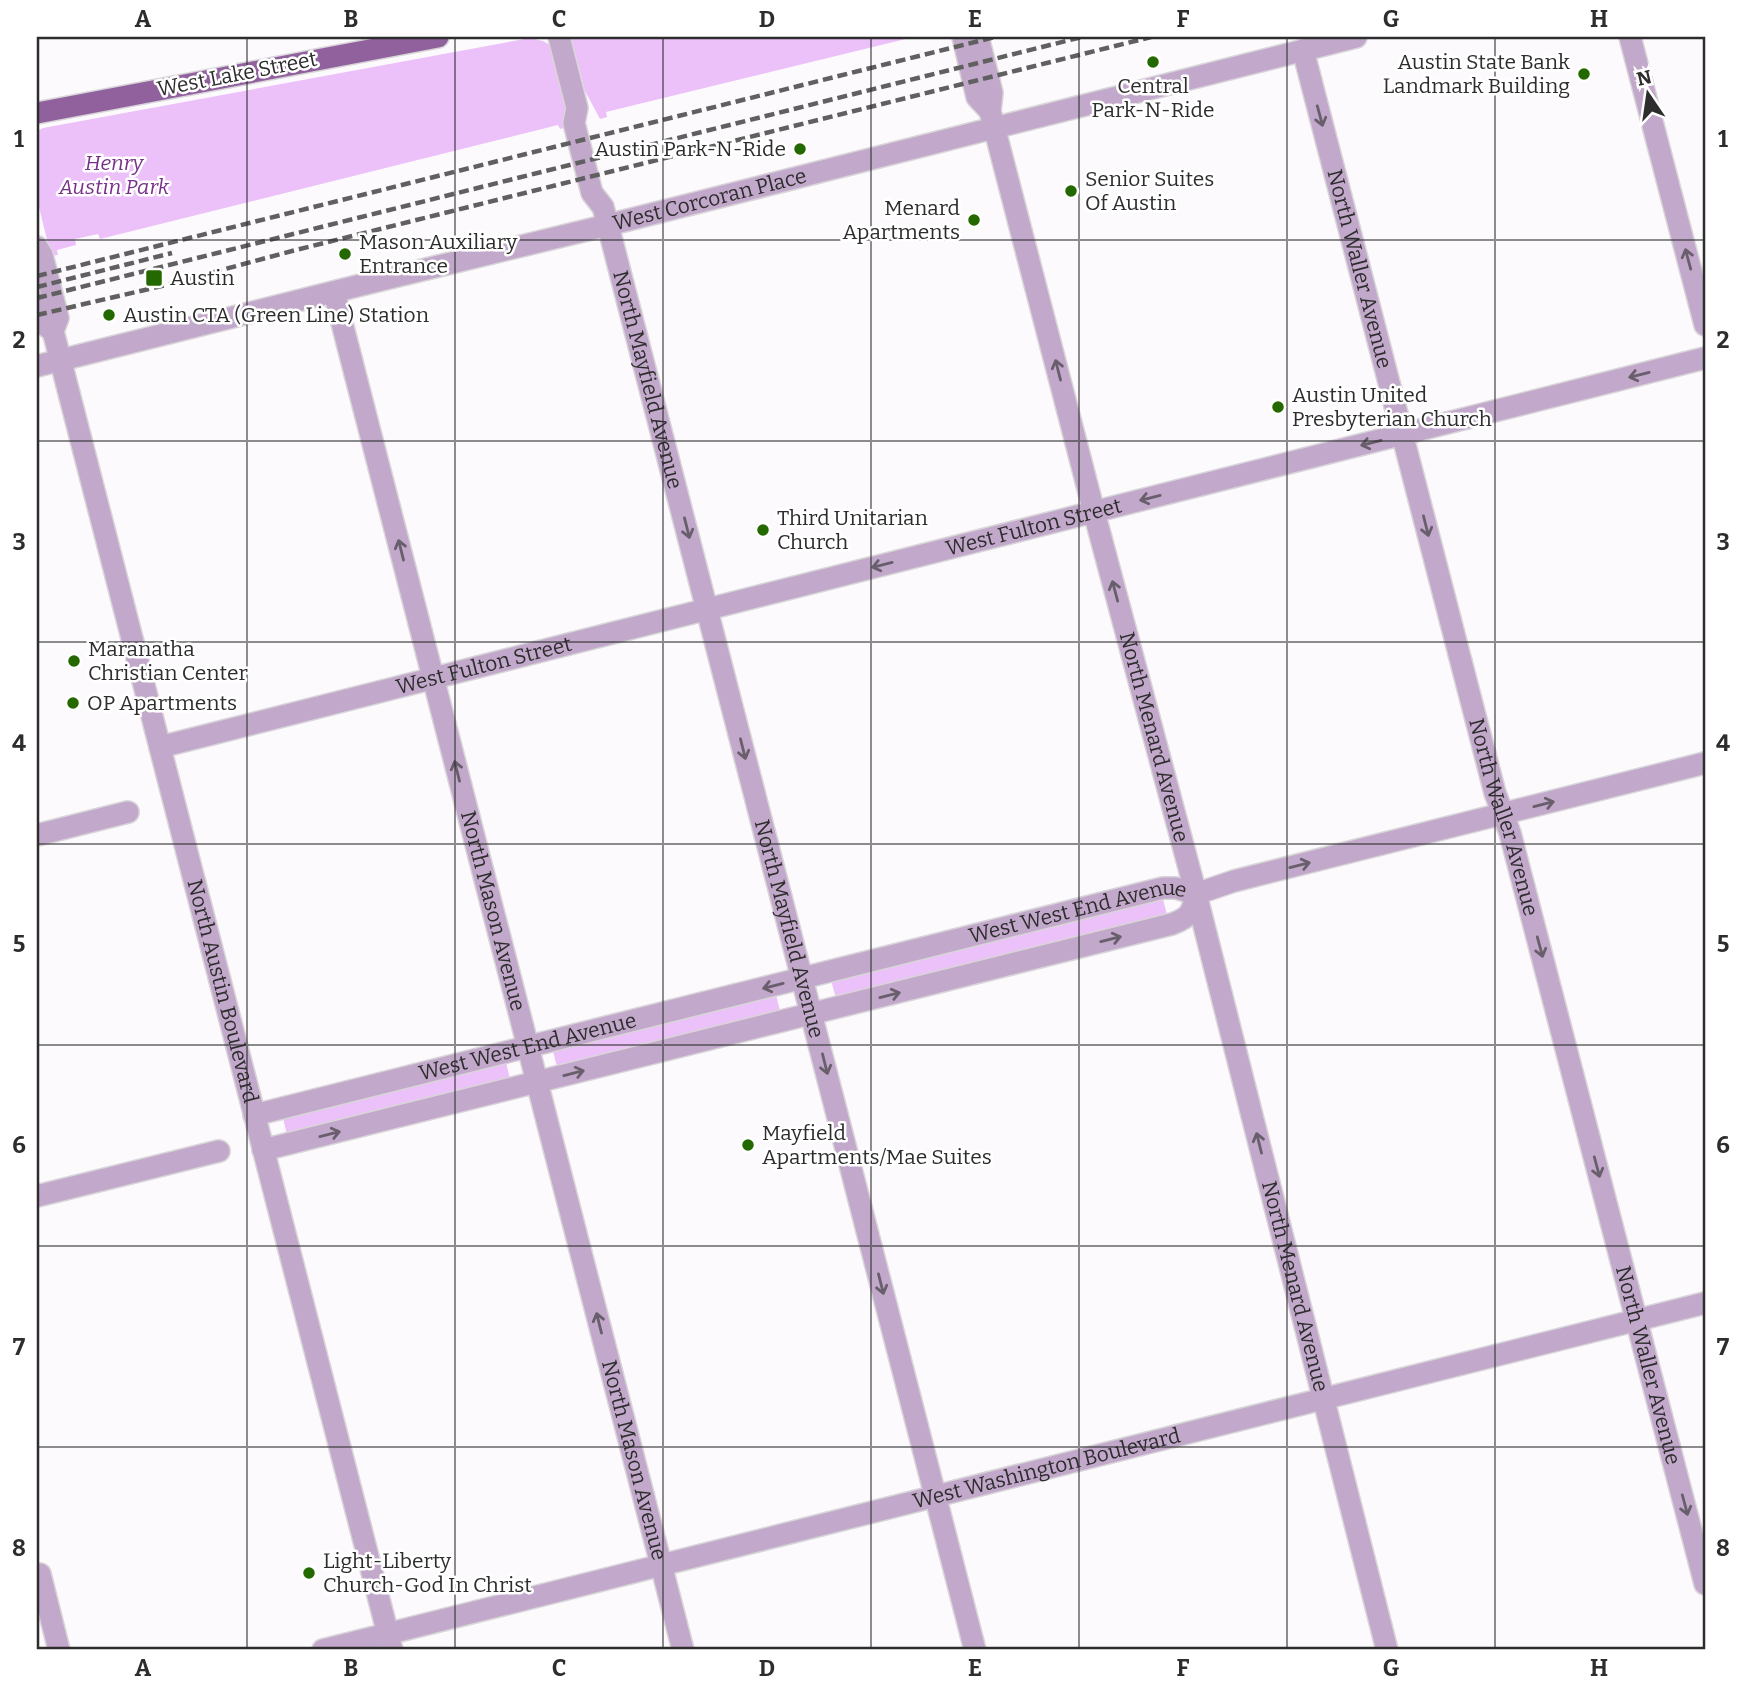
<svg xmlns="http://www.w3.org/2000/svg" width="1742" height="1687" viewBox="0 0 1742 1687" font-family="Bitter,serif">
<rect width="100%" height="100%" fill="#fdfafe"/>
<!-- green -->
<g fill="#ecc1f9">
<polygon points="571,37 914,37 606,112 607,117 600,119 585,91"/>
<polygon points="530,38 543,41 550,45 564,97 568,127 560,129 558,125 100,239 98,234 75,239 76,245 57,250 58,255 51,256 37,199 37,131 43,128"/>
<polygon points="1162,895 1167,915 836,998 830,977"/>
<polygon points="775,991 780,1011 557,1067 552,1047"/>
<polygon points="505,1058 510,1079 287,1135 282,1114"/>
</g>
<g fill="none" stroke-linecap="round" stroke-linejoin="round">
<!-- minor casing -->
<g stroke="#d8d5d9" stroke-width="24">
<g id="minor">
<path id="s1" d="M559 37 577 108 574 123 592 193 603 207 612 241 975 1650"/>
<polyline points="963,37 977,97 990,111"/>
<path id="s2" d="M978 37 992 93 990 111 1094 512 1196 894 1387 1650"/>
<polyline points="1630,37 1705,325"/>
<path id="s3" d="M1303 50 1495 793 1510 833 1705 1584"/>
<path id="s4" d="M37 247 42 255 58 318 53 331 392 1650"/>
<path id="s5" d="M334 292 683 1650"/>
<polyline points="37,303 42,323 53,331"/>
<path id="s6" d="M37 366 381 280 608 225 1356 37"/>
<path id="s7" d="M160 747 1705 358"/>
<polyline points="37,835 128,812"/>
<polyline points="1196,894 1234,881 1705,763"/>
<path id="s8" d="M254 1115 1163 888H1176L1196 894"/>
<path d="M263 1150 1172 924C1191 917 1192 912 1196 894"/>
<polyline points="37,1196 219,1151"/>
<polyline points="40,1574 59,1650"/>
<path id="s9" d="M323 1650 1705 1303"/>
</g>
</g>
<!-- major casing -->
<g stroke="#d8d5d9" stroke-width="24">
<polyline id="major" points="37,113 438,37"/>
</g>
<!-- minor -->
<use href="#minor" stroke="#c2a8ca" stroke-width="21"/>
<!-- major -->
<use href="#major" stroke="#90619d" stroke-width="21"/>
<!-- rail -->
<g stroke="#616061" stroke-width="4.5" stroke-dasharray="10 5" stroke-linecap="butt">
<polyline points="37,276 995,37"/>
<polyline points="37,287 172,253"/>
<polyline points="37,298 1082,37"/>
<polyline points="37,315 166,285 292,251 1151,37"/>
</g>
</g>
<!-- one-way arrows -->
<defs><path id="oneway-shaft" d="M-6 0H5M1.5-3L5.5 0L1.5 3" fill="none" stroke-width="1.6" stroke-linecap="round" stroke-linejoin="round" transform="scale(1.75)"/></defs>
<g stroke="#695e6c">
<use href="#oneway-shaft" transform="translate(1320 116) rotate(75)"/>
<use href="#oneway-shaft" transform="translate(1688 259) rotate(-105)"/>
<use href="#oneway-shaft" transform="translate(1058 370) rotate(-104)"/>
<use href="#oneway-shaft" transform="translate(1639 375) rotate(166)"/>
<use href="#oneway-shaft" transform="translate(1371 443) rotate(166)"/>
<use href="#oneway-shaft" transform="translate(1150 498) rotate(166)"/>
<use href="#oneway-shaft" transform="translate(1426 526) rotate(76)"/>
<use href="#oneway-shaft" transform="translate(687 528) rotate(76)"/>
<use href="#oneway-shaft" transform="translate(401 550) rotate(-104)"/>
<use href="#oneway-shaft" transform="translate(882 565) rotate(166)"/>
<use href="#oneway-shaft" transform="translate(1115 591) rotate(-105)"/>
<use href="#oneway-shaft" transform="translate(743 749) rotate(76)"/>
<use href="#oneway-shaft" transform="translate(457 771) rotate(-104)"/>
<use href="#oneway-shaft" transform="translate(1544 804) rotate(-14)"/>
<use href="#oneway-shaft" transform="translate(1300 865) rotate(-14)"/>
<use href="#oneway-shaft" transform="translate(1111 939) rotate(-14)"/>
<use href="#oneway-shaft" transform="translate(1540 947) rotate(75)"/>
<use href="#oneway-shaft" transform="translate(773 986) rotate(166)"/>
<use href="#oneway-shaft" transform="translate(890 995) rotate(-14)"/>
<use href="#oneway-shaft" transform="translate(825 1064) rotate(76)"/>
<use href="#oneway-shaft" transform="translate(574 1073) rotate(-14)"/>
<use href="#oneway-shaft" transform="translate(330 1134) rotate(-14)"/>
<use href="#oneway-shaft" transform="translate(1259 1143) rotate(-104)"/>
<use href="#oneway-shaft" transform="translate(1597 1167) rotate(75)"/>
<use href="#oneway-shaft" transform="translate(881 1284) rotate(76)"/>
<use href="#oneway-shaft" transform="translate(599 1323) rotate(-104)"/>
<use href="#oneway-shaft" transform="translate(1685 1505) rotate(75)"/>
</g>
<!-- grid -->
<path fill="none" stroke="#2e2d2e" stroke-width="2" stroke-opacity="0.55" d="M247 37V1650M455 37V1650M663 37V1650M871 37V1650M1079 37V1650M1287 37V1650M1495 37V1650M37 240H1705M37 441H1705M37 642H1705M37 844H1705M37 1045H1705M37 1246H1705M37 1447H1705"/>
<!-- markers -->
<g fill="#246800" stroke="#fff" stroke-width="2.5">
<circle cx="1153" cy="62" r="7"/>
<circle cx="1584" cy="74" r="7"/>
<circle cx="800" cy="149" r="7"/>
<circle cx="1071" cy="191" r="7"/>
<circle cx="974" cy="220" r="7"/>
<circle cx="345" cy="254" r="7"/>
<rect x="145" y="269" width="18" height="18" rx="3.5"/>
<circle cx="109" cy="315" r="7"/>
<circle cx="1278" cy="407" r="7"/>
<circle cx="763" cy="530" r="7"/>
<circle cx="74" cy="661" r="7"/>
<circle cx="73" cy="703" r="7"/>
<circle cx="748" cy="1145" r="7"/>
<circle cx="309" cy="1573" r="7"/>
</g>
<g text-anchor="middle" stroke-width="5" stroke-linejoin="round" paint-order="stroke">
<!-- poi labels -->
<g font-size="21" fill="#2e2d2e" stroke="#fff" text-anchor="start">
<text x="1570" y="69" text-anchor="end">Austin State Bank<tspan x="1570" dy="24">Landmark Building</tspan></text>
<text x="1153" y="93" text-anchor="middle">Central<tspan x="1153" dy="24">Park-N-Ride</tspan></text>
<text x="786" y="156" text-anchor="end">Austin Park-N-Ride</text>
<text x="1085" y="186">Senior Suites<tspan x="1085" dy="24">Of Austin</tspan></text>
<text x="960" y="215" text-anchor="end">Menard<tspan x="960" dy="24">Apartments</tspan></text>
<text x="359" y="249">Mason Auxiliary<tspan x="359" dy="24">Entrance</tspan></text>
<text x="170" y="285">Austin</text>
<text x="123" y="322">Austin CTA (Green Line) Station</text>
<text x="1292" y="402">Austin United<tspan x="1292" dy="24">Presbyterian Church</tspan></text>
<text x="777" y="525">Third Unitarian<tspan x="777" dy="24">Church</tspan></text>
<text x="88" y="656">Maranatha<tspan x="88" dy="24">Christian Center</tspan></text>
<text x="87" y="710">OP Apartments</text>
<text x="762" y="1140">Mayfield<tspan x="762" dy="24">Apartments/Mae Suites</tspan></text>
<text x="323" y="1568">Light-Liberty<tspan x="323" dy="24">Church-God In Christ</tspan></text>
</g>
<!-- street labels -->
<g font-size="21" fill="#2e2d2e" stroke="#fff">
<text transform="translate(237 74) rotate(-11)" y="7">West Lake Street</text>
<text dy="7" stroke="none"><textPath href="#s6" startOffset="693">West Corcoran Place</textPath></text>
<text dy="7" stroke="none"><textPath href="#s3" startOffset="226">North Waller Avenue</textPath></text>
<text dy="7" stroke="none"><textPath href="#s1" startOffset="357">North Mayfield Avenue</textPath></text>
<text dy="7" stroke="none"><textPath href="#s7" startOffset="901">West Fulton Street</textPath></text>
<text dy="7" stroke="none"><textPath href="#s7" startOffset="334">West Fulton Street</textPath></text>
<text dy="7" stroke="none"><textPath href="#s2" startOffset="723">North Menard Avenue</textPath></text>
<text dy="7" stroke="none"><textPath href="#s3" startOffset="793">North Waller Avenue</textPath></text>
<text dy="7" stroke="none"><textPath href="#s5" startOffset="639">North Mason Avenue</textPath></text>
<text dy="7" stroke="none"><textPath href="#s8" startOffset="849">West West End Avenue</textPath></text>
<text dy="7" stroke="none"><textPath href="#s1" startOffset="924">North Mayfield Avenue</textPath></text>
<text dy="7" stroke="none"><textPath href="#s4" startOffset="770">North Austin Boulevard</textPath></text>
<text dy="7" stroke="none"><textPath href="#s8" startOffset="282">West West End Avenue</textPath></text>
<text dy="7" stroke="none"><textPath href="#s2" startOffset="1290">North Menard Avenue</textPath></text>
<text dy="7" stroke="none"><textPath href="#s3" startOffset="1360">North Waller Avenue</textPath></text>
<text dy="7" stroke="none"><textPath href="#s5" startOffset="1206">North Mason Avenue</textPath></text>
<text dy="7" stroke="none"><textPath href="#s9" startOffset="746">West Washington Boulevard</textPath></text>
</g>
<!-- park labels -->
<g font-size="21" font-style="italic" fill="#77318a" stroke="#fff">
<text x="114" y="170">Henry<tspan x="114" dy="24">Austin Park</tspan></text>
</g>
</g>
<!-- border -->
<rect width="1742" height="1687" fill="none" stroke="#ffffff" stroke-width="77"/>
<!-- north arrow -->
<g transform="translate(1648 94) rotate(347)" stroke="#ffffff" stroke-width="5" paint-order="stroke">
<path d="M0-5L12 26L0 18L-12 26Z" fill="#2e2d2e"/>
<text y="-10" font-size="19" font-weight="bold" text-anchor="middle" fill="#2e2d2e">N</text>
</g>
<rect x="38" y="38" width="1666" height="1610" fill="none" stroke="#2e2d2e" stroke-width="2.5"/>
<g font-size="23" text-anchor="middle" font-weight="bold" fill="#2e2d2e">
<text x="143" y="27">A</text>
<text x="351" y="27">B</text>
<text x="559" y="27">C</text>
<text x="767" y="27">D</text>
<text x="975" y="27">E</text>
<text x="1183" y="27">F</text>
<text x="1391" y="27">G</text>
<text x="1599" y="27">H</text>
<text x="19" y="147">1</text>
<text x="1723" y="147">1</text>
<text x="19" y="348">2</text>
<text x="1723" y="348">2</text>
<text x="19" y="550">3</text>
<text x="1723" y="550">3</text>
<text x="19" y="751">4</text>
<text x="1723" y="751">4</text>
<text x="19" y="952">5</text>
<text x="1723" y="952">5</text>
<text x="19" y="1153">6</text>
<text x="1723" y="1153">6</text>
<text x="19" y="1355">7</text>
<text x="1723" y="1355">7</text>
<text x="19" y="1556">8</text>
<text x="1723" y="1556">8</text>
<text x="143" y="1676">A</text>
<text x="351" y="1676">B</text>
<text x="559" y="1676">C</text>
<text x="767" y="1676">D</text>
<text x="975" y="1676">E</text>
<text x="1183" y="1676">F</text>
<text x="1391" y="1676">G</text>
<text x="1599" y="1676">H</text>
</g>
</svg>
